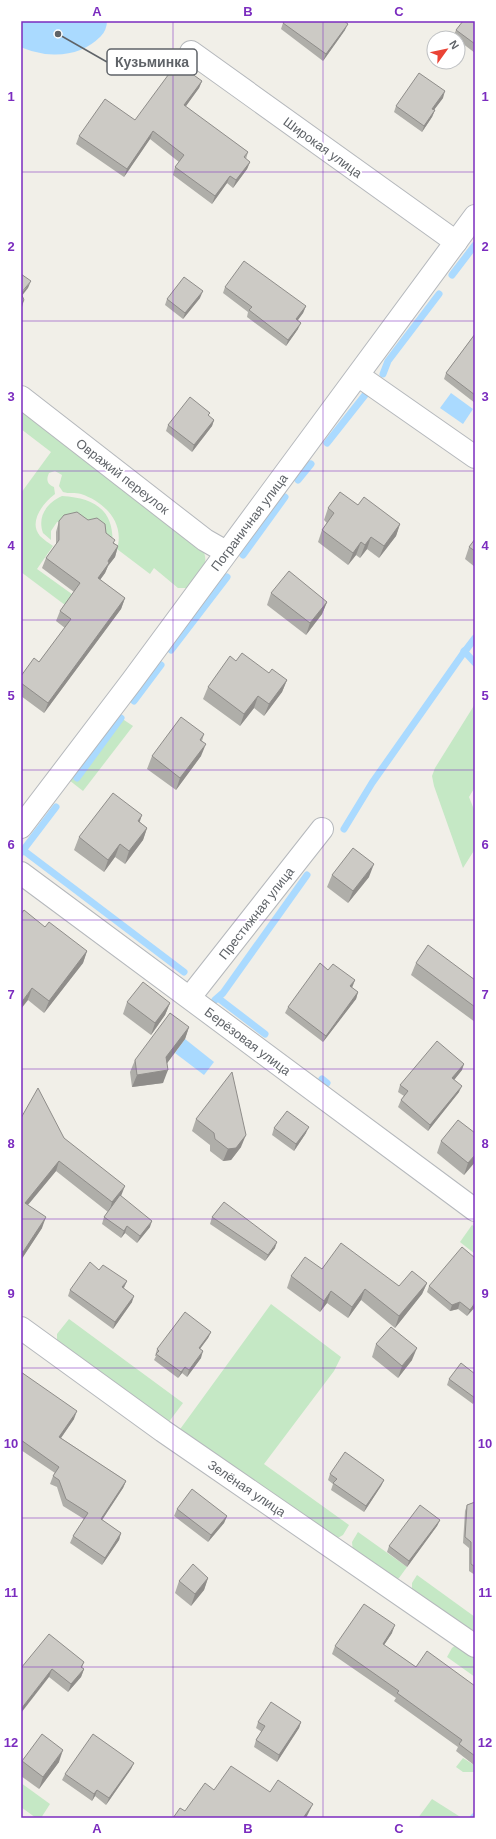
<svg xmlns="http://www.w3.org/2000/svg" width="496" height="1839" viewBox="0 0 496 1839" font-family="Arial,sans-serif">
<rect width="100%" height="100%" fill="#f1efe8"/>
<!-- green -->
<g fill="#c5e8c5">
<path d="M21 404 201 546C212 565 200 572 189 588H178L154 568 150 574 117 549C125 523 105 502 81 494 75 492 69 494 63 492L59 486 62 475 55 471 49 473C46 480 47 484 54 487L55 494C43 503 28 522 40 536 44 540 49 543 53 546L37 569 76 597 69 608 21 572V493L51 452 21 429Z"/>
<path d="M62 496C97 498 116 512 112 549L68 519 57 522 51 531V540L43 533C37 516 47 503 62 496Z"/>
<polygon points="475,704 475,787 469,797 475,812 475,849 463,868 434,786 432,776 435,768"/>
<polygon points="113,716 121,718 133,726 83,791 69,780"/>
<polygon points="472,1225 475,1227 475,1254 460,1242"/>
<polygon points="271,1304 341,1357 334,1371 264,1464 349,1525 343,1535 336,1539 178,1432"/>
<path d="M69 1319 183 1403 168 1423 109 1382C103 1374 96 1365 86 1364L57 1342V1334Z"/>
<polygon points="358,1532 407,1567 399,1578 395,1580 353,1552 352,1542"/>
<polygon points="417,1575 475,1617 475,1637 412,1592 412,1583"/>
<polygon points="456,1645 475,1655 475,1677 447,1657 452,1648"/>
<polygon points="463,1758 474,1765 475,1764 475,1772 463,1772 456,1767"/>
<polygon points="21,1783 50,1804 41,1818 36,1818 21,1807"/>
<polygon points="432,1799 462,1818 418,1818"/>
</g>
<!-- water -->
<g fill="#aadaff">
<polygon points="451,393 473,409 463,424 440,408"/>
<polygon points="185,1039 214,1062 204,1075 175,1053"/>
</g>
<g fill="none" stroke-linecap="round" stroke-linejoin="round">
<!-- stream -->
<g stroke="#aadaff" stroke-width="7">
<polyline points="452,275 475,245"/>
<polyline points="383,374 388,361 439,294"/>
<polyline points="327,443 365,395"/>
<polyline points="298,480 311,464"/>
<polyline points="243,555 285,497"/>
<polyline points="171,650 227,577"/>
<polyline points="464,651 475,663"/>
<polyline points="134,701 161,665"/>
<polyline points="77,778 121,718"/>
<polyline points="344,829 372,783 462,655 475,638"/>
<polyline points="23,850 184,972"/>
<polyline points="21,853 56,807"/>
<polyline points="218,998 265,1034"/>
<polyline points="215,1000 223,993 307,875"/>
<polyline points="322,1079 327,1083"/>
<polyline points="473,1818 475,1816"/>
</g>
<!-- river -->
<path stroke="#aadaff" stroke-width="44" d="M21 23C41 34 68 38 85 21"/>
<!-- street casing -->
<g stroke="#b5b8bc" stroke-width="24">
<g id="street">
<polyline points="191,52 456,242"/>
<polyline points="359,376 475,457"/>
<polyline points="21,397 205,540 226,552"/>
<polyline points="21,827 132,681 475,216"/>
<polyline points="21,873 475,1210"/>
<polyline points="190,997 322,829"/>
<polyline points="21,1328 163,1431 475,1646"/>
</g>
</g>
<!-- street -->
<use href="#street" stroke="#fff" stroke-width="22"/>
</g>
<!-- wall -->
<g fill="#afaea9">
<polygon points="475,21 475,53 458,40 458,38 455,38 453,37 456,30"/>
<polygon points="283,23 345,30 323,61 281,29"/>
<polygon points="202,81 199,88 185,107 248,152 246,159 250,162 247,169 233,188 227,183 212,204 173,175 175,167 179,162 150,139 124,177 76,144 79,136 135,120"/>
<polygon points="443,98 434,110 435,110 432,117 422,132 394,112 396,106"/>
<polygon points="225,287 306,306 303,313 298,320 298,329 286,346 247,317 248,312 223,293"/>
<polygon points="200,298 183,319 165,305 167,299"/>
<polygon points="475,334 475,403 444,379 446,373"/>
<polygon points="214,420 212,426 192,452 166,431 168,425"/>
<polygon points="358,505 400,524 396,536 379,558 367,549 360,558 356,555 348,565 318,542 322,530 327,523 324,520 328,508"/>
<polygon points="59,521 106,533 114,543 118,546 115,557 108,566 105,573 100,580 125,598 121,609 44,713 21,696 21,676 39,662 65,628 56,621 60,611 74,592 42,568 46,558 56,545 56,532"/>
<polygon points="475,539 475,567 465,559 469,547"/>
<polygon points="271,593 327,602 322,614 306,635 267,605"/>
<polygon points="236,661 287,680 282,692 264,716 254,708 240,726 203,699 208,687"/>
<polygon points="204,734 202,741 201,756 176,790 147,769 152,756"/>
<polygon points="140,822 147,828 143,840 125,864 115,857 104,872 74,850 79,837"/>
<polygon points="332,875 369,877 348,903 327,887"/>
<polygon points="45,927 87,951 83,963 44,1013 28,1000"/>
<polygon points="416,963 475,980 475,1022 411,975"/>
<polygon points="328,970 355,980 352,988 358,992 356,999 323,1042 285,1013 288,1007"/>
<polygon points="127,1002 170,1003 165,1015 151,1035 123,1014"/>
<polygon points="189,1027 185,1039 167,1063 163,1083 132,1087 130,1072 135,1060"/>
<polygon points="462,1070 454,1080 459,1092 428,1131 398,1107 401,1100 404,1096 398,1092 400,1085"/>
<polygon points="21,1118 64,1138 121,1196 150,1227 137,1243 125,1233 121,1238 102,1224 104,1217 108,1212 56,1171 28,1205 42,1228 21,1260"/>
<polygon points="196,1119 241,1147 231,1160 223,1161 210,1151 210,1145 192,1131"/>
<polygon points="274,1128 306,1133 294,1151 272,1135"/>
<polygon points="475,1133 475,1162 464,1175 437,1153 441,1141"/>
<polygon points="212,1217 275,1248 265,1261 210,1224"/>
<polygon points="475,1258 475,1307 467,1316 458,1309 450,1311 427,1292 429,1286"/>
<polygon points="322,1269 399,1286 427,1283 422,1294 395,1328 361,1300 348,1318 327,1303 320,1312 287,1288 291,1276"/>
<polygon points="99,1270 127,1281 124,1288 132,1302 113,1329 68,1296 70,1290"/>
<polygon points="211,1332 208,1338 200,1349 201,1358 187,1377 182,1373 178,1378 154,1360 156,1356 155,1356 157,1349"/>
<polygon points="376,1344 412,1360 398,1378 372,1357"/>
<polygon points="21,1372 74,1419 61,1438 126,1481 123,1488 102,1520 121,1533 119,1540 102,1565 70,1543 73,1536 84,1519 63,1506 57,1487 50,1484 53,1476 55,1473 21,1450"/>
<polygon points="475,1374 475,1401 473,1404 447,1385 449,1379"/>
<polygon points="330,1474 384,1480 381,1486 364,1512 331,1490 333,1484 328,1480"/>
<polygon points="475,1502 475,1575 469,1571 469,1548 463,1543 465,1511 467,1505"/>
<polygon points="177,1509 227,1516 224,1523 208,1542 174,1516"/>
<polygon points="440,1520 437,1526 407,1567 387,1552 389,1546"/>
<polygon points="208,1578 204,1590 191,1606 175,1593 179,1581"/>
<polygon points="392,1633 384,1645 416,1667 475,1686 475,1763 474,1765 456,1751 458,1747 394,1701 396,1698 332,1654 335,1646"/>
<polygon points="84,1662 82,1668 84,1669 81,1677 68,1692 49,1677 21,1668"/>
<polygon points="258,1722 301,1722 299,1728 277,1762 254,1747 256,1740 262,1732 256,1728"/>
<polygon points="22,1761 59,1762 39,1789 21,1776 21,1764"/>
<polygon points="134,1763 131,1769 106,1805 95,1796 92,1801 62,1780 65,1774"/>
</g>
<!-- shaded-wall -->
<g fill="#8f8d8a">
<polygon points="348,24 345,30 323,61 326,54"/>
<polygon points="202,81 199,88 181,113 184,105"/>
<polygon points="445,91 443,98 430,115 432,109"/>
<polygon points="435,110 432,117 422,132 424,126"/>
<polygon points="153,131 150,139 124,177 127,169"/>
<polygon points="250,162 247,169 233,188 236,180"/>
<polygon points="230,176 227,183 212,204 215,196"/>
<polygon points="31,281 28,288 21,297 21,294"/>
<polygon points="203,291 200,298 183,319 185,313"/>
<polygon points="24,300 22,307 21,308 21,304"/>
<polygon points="306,306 303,313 294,325 296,319"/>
<polygon points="301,323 298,329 286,346 288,340"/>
<polygon points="214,420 212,426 192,452 194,445"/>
<polygon points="400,524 396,536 379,558 384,546"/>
<polygon points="371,537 367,549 360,558 365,545"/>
<polygon points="361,542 356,555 348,565 353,553"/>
<polygon points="118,546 115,557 108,566 105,573 94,588 98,578 108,561"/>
<polygon points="125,598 121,609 44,713 48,703"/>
<polygon points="327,602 322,614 306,635 310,623"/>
<polygon points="287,680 282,692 264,716 269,704"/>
<polygon points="258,696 254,708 240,726 244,714"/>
<polygon points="206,744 201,756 176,790 180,778"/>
<polygon points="142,815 138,827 138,821"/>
<polygon points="147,828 143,840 125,864 129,851"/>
<polygon points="120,844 115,857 104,872 108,860"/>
<polygon points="374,864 369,877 348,903 353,891"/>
<polygon points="87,951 83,963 44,1013 49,1001"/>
<polygon points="355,980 352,987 348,993 350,986"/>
<polygon points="32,988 28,1000 21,1009 21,1003"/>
<polygon points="358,992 356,999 323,1042 326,1036"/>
<polygon points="170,1003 165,1015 151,1035 155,1023"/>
<polygon points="189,1027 185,1039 162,1070 166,1057"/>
<polygon points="464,1064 462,1070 450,1085 452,1078"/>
<polygon points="168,1070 163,1083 132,1087 137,1075"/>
<polygon points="462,1086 459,1092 428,1131 430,1125"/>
<polygon points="309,1127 306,1133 294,1151 296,1144"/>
<polygon points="246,1135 241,1147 231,1160 223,1161 228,1149"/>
<polygon points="475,1155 475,1162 464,1175 468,1163"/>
<polygon points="59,1161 56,1171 21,1213 25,1203"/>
<polygon points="125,1186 121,1196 109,1213 112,1202"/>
<polygon points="46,1217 42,1228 21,1260 21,1257 23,1252"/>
<polygon points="152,1221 150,1227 137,1243 140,1236"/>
<polygon points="127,1226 125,1233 121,1238 124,1231"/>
<polygon points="277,1242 275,1248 265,1261 268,1255"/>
<polygon points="127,1281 124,1287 120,1294 122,1287"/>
<polygon points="427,1283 422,1294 395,1328 399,1316"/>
<polygon points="365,1289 361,1300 348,1318 352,1307"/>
<polygon points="331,1291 327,1303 320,1312 324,1301"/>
<polygon points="134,1296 132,1302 113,1329 115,1322"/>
<polygon points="460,1302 458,1309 450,1311 452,1305"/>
<polygon points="475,1303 475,1307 467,1316 470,1310"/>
<polygon points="211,1332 208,1338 196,1354 199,1348"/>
<polygon points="417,1348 412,1360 398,1378 402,1366"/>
<polygon points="203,1351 201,1358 187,1377 189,1370"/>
<polygon points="185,1367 182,1373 178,1378 181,1372"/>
<polygon points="77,1411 74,1419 56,1445 59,1437"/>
<polygon points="384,1480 381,1486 364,1512 366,1506"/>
<polygon points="126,1481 123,1488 98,1526 101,1519"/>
<polygon points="227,1516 224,1523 208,1542 211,1535"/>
<polygon points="440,1520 437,1526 407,1567 409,1561"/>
<polygon points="121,1533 119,1540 102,1565 105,1558"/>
<polygon points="208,1578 204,1590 191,1606 195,1594"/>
<polygon points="395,1625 392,1633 380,1651 383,1644"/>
<polygon points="52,1669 49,1677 21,1713 21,1709"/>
<polygon points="84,1669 81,1677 68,1692 71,1684"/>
<polygon points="301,1722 299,1728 277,1762 279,1755"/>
<polygon points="63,1750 59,1762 39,1789 43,1777"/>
<polygon points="134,1763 131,1769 106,1805 109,1798"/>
<polygon points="97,1790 95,1796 92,1801 94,1794"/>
<polygon points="313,1804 306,1818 303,1818"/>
</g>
<!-- building -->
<g fill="#cccac5" stroke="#8f8d8a">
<polygon points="284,21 344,21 348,24 326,54 283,23"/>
<polygon points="463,21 475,21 475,44 456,30"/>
<polygon points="177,63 202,81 184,105 248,152 244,157 250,162 236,180 230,176 215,196 175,167 184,155 153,131 127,169 79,136 105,99 135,120"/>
<polygon points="419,73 445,91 432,109 435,110 424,126 396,106"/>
<polygon points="244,261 306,306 296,319 301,323 288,340 249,310 252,307 225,287"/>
<polygon points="21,274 31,281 21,293 24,300 21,304"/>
<polygon points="184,277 203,291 185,313 167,299"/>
<polygon points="475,334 475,395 446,373"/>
<polygon points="190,397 210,413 208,415 214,420 194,445 168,425"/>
<polygon points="340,492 358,505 364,497 400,524 384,546 371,537 365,545 361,542 353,553 322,530 334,513 328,508"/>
<polygon points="77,512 88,520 97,518 105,524 106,533 115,540 113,543 118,546 108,561 109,563 98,578 125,598 48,703 21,683 21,676 34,658 39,662 71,619 60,611 80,583 46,558 59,540 59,521 64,515"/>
<polygon points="475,539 475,551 469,547"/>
<polygon points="289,571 327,602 310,623 271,593"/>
<polygon points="242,653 269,673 272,669 287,680 269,704 258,696 244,714 208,687 230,656 236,661"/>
<polygon points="181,717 204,734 200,740 206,744 180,778 152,756"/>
<polygon points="113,793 142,815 138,821 147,828 129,851 120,844 108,860 79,837"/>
<polygon points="353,848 374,864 353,891 332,875"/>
<polygon points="24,910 45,927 49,922 87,951 49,1001 32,988 21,1003 21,914"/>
<polygon points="428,945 475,980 475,1007 416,963"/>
<polygon points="320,963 328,970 333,964 355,980 350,986 358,992 326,1036 288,1007"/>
<polygon points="143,982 170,1003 155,1023 127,1002"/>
<polygon points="170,1013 189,1027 166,1057 168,1070 137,1075 135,1060"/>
<polygon points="437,1041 464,1064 452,1078 462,1086 430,1125 401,1100 408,1091 400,1085"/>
<polygon points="232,1072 246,1135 236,1148 228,1149 215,1139 214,1133 196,1119"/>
<polygon points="38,1088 64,1138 125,1186 112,1202 59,1161 25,1203 46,1217 23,1252 21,1251 21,1118"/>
<polygon points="287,1111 309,1127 296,1144 274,1128"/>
<polygon points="458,1120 475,1133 475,1155 468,1163 441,1141"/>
<polygon points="120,1195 152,1221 140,1236 127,1226 124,1231 104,1217"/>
<polygon points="224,1202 277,1242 268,1255 212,1217"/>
<polygon points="341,1243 399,1286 412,1271 427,1283 399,1316 365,1289 352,1307 331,1291 324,1301 291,1276 305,1257 322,1269"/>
<polygon points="462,1247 475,1258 475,1303 470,1310 460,1302 452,1305 429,1286"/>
<polygon points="90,1262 99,1270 103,1265 127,1281 122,1287 134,1296 115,1322 70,1290"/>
<polygon points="185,1312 211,1332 199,1348 203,1351 189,1370 185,1367 181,1372 156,1354 159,1351 157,1349"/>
<polygon points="391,1327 417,1348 402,1366 376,1344"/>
<polygon points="461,1363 475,1374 475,1398 449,1379"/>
<polygon points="21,1372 77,1411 59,1437 126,1481 101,1519 121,1533 105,1558 73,1536 88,1513 66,1499 59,1480 53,1476 59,1467 21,1440"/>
<polygon points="345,1452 384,1480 366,1506 333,1483 337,1479 330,1474"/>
<polygon points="192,1489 227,1516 211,1535 177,1509"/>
<polygon points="475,1502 475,1567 471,1564 471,1542 465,1537 467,1505"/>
<polygon points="420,1505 440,1520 409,1561 389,1546"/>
<polygon points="193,1564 208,1578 195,1594 179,1581"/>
<polygon points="364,1604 395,1625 383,1644 416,1667 427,1651 475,1686 475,1756 459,1744 462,1740 397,1693 399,1691 335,1646"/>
<polygon points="49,1634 84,1662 81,1667 84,1669 71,1684 52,1669 21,1709 21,1668"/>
<polygon points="271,1702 301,1722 279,1755 256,1740 265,1726 258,1722"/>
<polygon points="42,1734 63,1750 43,1777 22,1761"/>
<polygon points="93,1734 134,1763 109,1798 97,1790 94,1794 65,1774"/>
<polygon points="231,1766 270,1792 278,1780 313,1804 303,1818 173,1818 180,1808 185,1811 205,1783 214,1790"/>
</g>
<!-- grid -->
<path fill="none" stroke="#7b2cbf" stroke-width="1" stroke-opacity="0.55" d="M173 21V1818M323 21V1818M21 172H475M21 321H475M21 471H475M21 620H475M21 770H475M21 920H475M21 1069H475M21 1219H475M21 1368H475M21 1518H475M21 1667H475"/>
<g text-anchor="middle" stroke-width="3.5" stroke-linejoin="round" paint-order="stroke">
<!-- street labels -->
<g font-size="13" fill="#5f6368" stroke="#fff">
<text transform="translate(323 147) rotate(36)" y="5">Широкая улица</text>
<text transform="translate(123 476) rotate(38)" y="5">Овражий переулок</text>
<text transform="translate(249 522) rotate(-53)" y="5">Пограничная улица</text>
<text transform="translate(256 913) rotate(-52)" y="5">Престижная улица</text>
<text transform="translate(248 1041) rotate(37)" y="5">Берёзовая улица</text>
<text transform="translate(247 1488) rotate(34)" y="5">Зелёная улица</text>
</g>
</g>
<!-- callouts -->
<path fill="none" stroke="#5f6368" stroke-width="1.5" d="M58 34L107 62"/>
<circle fill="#5f6368" stroke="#fff" stroke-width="1.5" cx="58" cy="34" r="4"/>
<rect fill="#fff" stroke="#5f6368" stroke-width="1.5" x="107" y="49" width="90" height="26" rx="4"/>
<g font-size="14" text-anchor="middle" font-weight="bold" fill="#5f6368">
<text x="152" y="67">Кузьминка</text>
</g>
<!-- border -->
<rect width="496" height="1839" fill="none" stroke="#ffffff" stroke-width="44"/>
<!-- north arrow -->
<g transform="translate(446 50) rotate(57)"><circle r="19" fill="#ffffff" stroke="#bfc1c3"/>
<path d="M0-3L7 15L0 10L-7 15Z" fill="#ea4335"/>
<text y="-6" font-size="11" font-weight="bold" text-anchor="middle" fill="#5f6368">N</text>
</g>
<rect x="22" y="22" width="452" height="1795" fill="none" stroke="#7b2cbf" stroke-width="1.5"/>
<g font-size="13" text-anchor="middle" font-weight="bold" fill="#7b2cbf">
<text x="97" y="16">A</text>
<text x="248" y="16">B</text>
<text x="399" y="16">C</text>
<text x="11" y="101">1</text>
<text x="485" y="101">1</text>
<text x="11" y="251">2</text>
<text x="485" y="251">2</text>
<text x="11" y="401">3</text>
<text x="485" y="401">3</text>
<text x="11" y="550">4</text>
<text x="485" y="550">4</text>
<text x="11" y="700">5</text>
<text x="485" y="700">5</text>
<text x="11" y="849">6</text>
<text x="485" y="849">6</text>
<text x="11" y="999">7</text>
<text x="485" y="999">7</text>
<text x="11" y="1148">8</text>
<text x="485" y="1148">8</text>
<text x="11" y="1298">9</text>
<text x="485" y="1298">9</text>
<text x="11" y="1448">10</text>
<text x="485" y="1448">10</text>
<text x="11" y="1597">11</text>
<text x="485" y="1597">11</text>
<text x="11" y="1747">12</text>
<text x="485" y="1747">12</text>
<text x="97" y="1833">A</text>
<text x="248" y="1833">B</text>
<text x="399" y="1833">C</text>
</g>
</svg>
